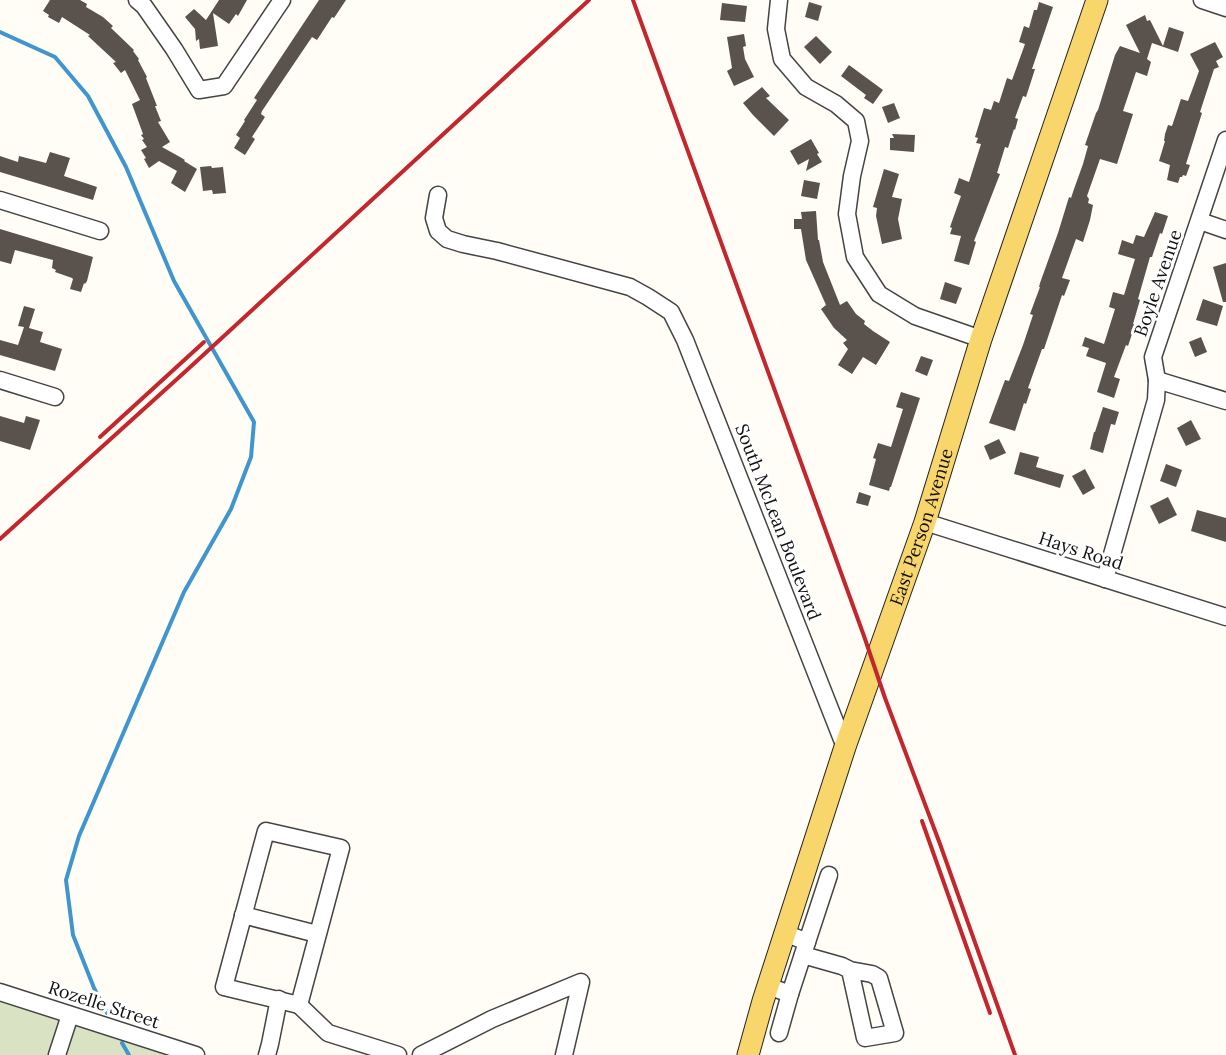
<svg xmlns="http://www.w3.org/2000/svg" width="1226" height="1055" viewBox="0 0 1226 1055" font-family="Lora,serif">
<rect width="100%" height="100%" fill="#fffdf5"/>
<!-- cemetery -->
<polygon fill="#d9e3c4" points="0,1000 172,1055 0,1055"/>
<g fill="none" stroke-linecap="round" stroke-linejoin="round">
<!-- stream -->
<g stroke="#3f96cf" stroke-width="4">
<polyline points="0,32 55,57 88,96 126,167 174,281 254,422 251,457 231,509 184,592 79,836 66,880 73,935 94,988 107,1013"/>
<polyline points="122,1043 129,1055"/>
</g>
</g>
<!-- building -->
<g fill="#5a524d">
<polygon points="50,0 80,0 87,4 86,7 103,17 113,26 111,28 134,50 133,51 139,59 138,60 147,77 146,78 157,106 155,106 161,121 158,122 170,142 162,147 180,157 185,160 184,161 197,169 185,192 171,183 177,171 159,161 149,168 144,159 146,158 141,150 147,147 142,140 144,139 141,135 143,134 132,104 140,100 125,70 121,73 113,63 116,62 88,36 90,35 62,17 59,23 48,17 49,15 43,11"/>
<polygon points="219,0 247,0 238,16 236,14 229,24 213,13 218,46 200,49 199,39 196,41 195,29 185,17 194,9 206,20"/>
<polygon points="319,0 346,0 334,18 332,17 317,40 312,37 262,111 261,114 265,117 252,137 255,139 245,155 234,148 240,138 236,135 245,121 244,120 257,100 254,98"/>
<polygon points="809,2 822,6 818,21 805,17"/>
<polygon points="1039,2 1053,7 1032,69 1035,69 1026,97 1023,96 1015,118 1018,119 1015,130 1014,129 1008,148 1005,147 997,173 1000,174 974,241 976,242 969,265 954,261 961,236 950,234 952,228 950,227 961,196 954,193 959,178 969,182 981,144 976,143 978,138 975,137 984,108 991,110 994,101 999,103 1007,78 1012,80 1025,44 1019,42 1024,26 1029,28 1034,10 1037,10"/>
<polygon points="722,3 747,6 745,22 720,20"/>
<polygon points="1145,15 1147,21 1150,20 1163,46 1169,27 1184,32 1178,52 1152,43 1147,59 1151,62 1147,76 1136,72 1123,111 1133,114 1117,164 1100,159 1087,196 1089,199 1088,203 1093,205 1090,220 1083,242 1076,239 1062,278 1070,280 1064,296 1062,295 1044,349 1042,349 1028,388 1031,389 1026,404 1024,403 1015,431 989,423 1005,380 1009,381 1023,345 1033,315 1030,314 1040,287 1039,287 1040,283 1058,233 1069,197 1071,198 1074,189 1083,164 1088,146 1085,145 1096,113 1098,110 1115,55 1120,46 1140,53 1126,25"/>
<polygon points="744,34 746,46 743,47 745,59 754,77 734,86 727,71 732,68 727,37"/>
<polygon points="816,36 832,52 820,64 804,47"/>
<polygon points="1215,42 1223,57 1216,61 1219,67 1214,69 1200,112 1202,113 1186,164 1190,165 1186,176 1183,175 1182,177 1180,177 1178,183 1167,180 1170,165 1159,161 1165,141 1164,141 1165,134 1168,125 1172,126 1181,99 1188,101 1194,85 1199,71 1190,54"/>
<polygon points="849,65 883,90 873,104 864,98 866,95 841,76"/>
<polygon points="762,87 770,96 766,98 789,120 774,136 753,115 743,103"/>
<polygon points="894,103 900,118 888,123 882,107"/>
<polygon points="892,134 915,135 914,152 890,150 890,138 894,138"/>
<polygon points="811,139 819,153 817,154 822,162 806,171 809,159 798,165 790,151"/>
<polygon points="50,152 70,158 64,176 97,187 93,200 0,172 0,156 18,162 19,156 46,163"/>
<polygon points="211,166 212,168 223,167 226,193 213,194 212,190 203,191 200,167"/>
<polygon points="884,169 899,174 892,197 902,199 898,219 902,239 882,244 876,216 877,208 873,207"/>
<polygon points="804,180 820,183 817,199 801,196"/>
<polygon points="816,211 818,240 819,240 823,262 840,305 847,301 856,314 865,321 864,324 873,331 890,342 876,365 863,357 852,374 838,365 848,349 843,343 847,340 834,328 821,309 826,305 806,260 801,229 794,229 794,219 802,219 801,212"/>
<polygon points="1155,212 1168,216 1162,234 1160,233 1152,257 1150,257 1138,299 1140,300 1133,324 1135,325 1128,346 1126,345 1114,377 1120,379 1114,398 1097,392 1106,363 1086,356 1089,348 1082,346 1085,337 1104,344 1115,309 1109,307 1113,292 1124,295 1135,259 1118,254 1122,240 1133,244 1136,235 1144,237"/>
<polygon points="0,229 93,257 87,281 85,284 84,283 81,292 70,289 73,279 72,278 55,272 56,270 52,268 53,260 15,250 11,264 0,261"/>
<polygon points="1226,263 1226,302 1223,302 1213,267"/>
<polygon points="945,282 962,288 956,304 940,299"/>
<polygon points="1203,299 1223,306 1217,326 1196,320"/>
<polygon points="24,306 35,309 29,328 43,332 40,342 62,349 55,371 0,355 0,340 18,345 24,327 18,326"/>
<polygon points="1201,337 1207,352 1195,357 1189,342"/>
<polygon points="921,356 933,360 927,376 915,371"/>
<polygon points="901,392 920,398 891,487 890,487 889,491 869,485 876,459 873,458 878,443 891,447 903,409 896,407"/>
<polygon points="1103,407 1119,412 1115,425 1111,424 1103,453 1090,449 1094,432 1095,432"/>
<polygon points="0,416 24,423 26,416 40,420 30,450 0,441"/>
<polygon points="1191,420 1201,439 1186,446 1177,428"/>
<polygon points="999,439 1006,453 990,460 984,446"/>
<polygon points="1020,452 1039,457 1036,467 1064,475 1060,488 1014,474"/>
<polygon points="1166,464 1182,470 1176,487 1160,481"/>
<polygon points="1085,469 1095,488 1083,495 1072,476"/>
<polygon points="859,492 871,496 868,506 856,503"/>
<polygon points="1168,497 1177,515 1159,524 1150,506"/>
<polygon points="1197,510 1226,518 1226,542 1191,531"/>
</g>
<g fill="none" stroke-linecap="round" stroke-linejoin="round">
<!-- minor casing -->
<g stroke="#444" stroke-width="19">
<g id="minor">
<polyline points="137,0 144,6 174,49 199,90 224,86 282,0"/>
<polyline points="779,0 776,29 782,59 806,87 836,104 856,121 860,141 852,176 847,214 855,257 879,294 915,316 981,339"/>
<polyline points="1202,0 1226,8"/>
<polyline points="438,195 434,218 438,231 447,239 463,244 497,251 630,287 648,297 671,312 685,340 845,747"/>
<polyline points="0,200 100,231"/>
<polyline points="1200,221 1226,230"/>
<polyline points="0,380 55,397"/>
<polyline points="1157,380 1226,401"/>
<polyline points="925,522 1226,617"/>
<polyline points="1105,579 1156,400 1157,380 1153,357 1226,140"/>
<polygon points="266,831 341,848 299,1005 224,987"/>
<polyline points="243,915 317,934"/>
<polyline points="807,942 829,875"/>
<polyline points="803,955 842,966 850,970 865,1038 895,1033 879,978 872,974 850,970"/>
<polyline points="768,986 790,994 807,942 785,933"/>
<polyline points="0,992 196,1055"/>
<polyline points="299,1005 328,1033 398,1055"/>
<polyline points="779,1033 790,994"/>
<polyline points="57,1055 70,1015"/>
<polyline points="267,1055 270,1044 279,999"/>
<polyline points="421,1055 492,1019 581,982 564,1055"/>
</g>
</g>
<!-- major casing -->
<g stroke="#222" stroke-width="23">
<g id="major">
<path id="s1" d="M748 1055 763 1001 845 747 925 522 981 339 1097 0"/>
</g>
</g>
<!-- minor -->
<use href="#minor" stroke="#fff" stroke-width="16"/>
<!-- major -->
<use href="#major" stroke="#f9d66b" stroke-width="21"/>
<!-- rail -->
<g stroke="#c4262e" stroke-width="4">
<polyline points="633,0 864,636 885,698 940,844 1015,1055"/>
<polyline points="100,437 204,342"/>
<polyline points="0,539 187,370 589,0"/>
<polyline points="922,821 990,1013"/>
</g>
</g>
<g text-anchor="middle" stroke-width="6" stroke-linejoin="round" paint-order="stroke">
<!-- street labels -->
<g font-size="18" fill="#111" stroke="#fff">
<text transform="translate(1158 283) rotate(-71)" y="6">Boyle Avenue</text>
<text transform="translate(778 522) rotate(69)" y="6">South McLean Boulevard</text>
<text dy="6" stroke="none"><textPath href="#s1" startOffset="556">East Person Avenue</textPath></text>
<text transform="translate(1081 551) rotate(18)" y="6">Hays Road</text>
<text transform="translate(104 1005) rotate(18)" y="6">Rozelle Street</text>
</g>
</g>
</svg>
